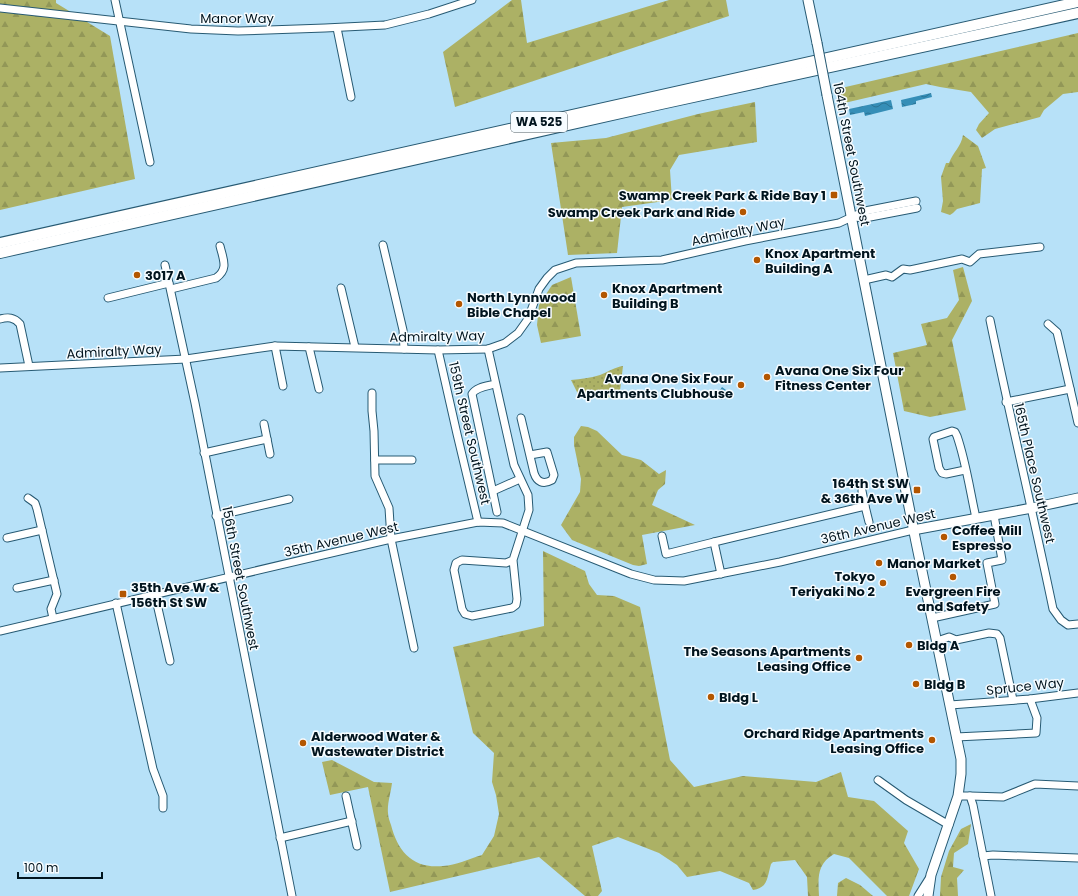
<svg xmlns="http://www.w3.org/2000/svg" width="1078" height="896" viewBox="0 0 1078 896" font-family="Poppins,sans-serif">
<defs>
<pattern id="green-dots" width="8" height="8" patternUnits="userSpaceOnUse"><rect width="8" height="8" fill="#acb165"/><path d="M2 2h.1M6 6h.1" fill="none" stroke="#929757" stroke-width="1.8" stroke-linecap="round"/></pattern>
<pattern id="forest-firs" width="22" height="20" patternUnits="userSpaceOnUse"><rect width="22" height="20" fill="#acb165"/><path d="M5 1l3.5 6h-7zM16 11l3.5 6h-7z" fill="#929757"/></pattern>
<pattern id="water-waves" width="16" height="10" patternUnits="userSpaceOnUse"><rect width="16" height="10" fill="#358eb7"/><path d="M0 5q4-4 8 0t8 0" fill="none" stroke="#2a7394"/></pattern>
</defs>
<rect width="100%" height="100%" fill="#b7e1f8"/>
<!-- green -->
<path fill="url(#green-dots)" d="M623 366 619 399 587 394 579 396 571 380C581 379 590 378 600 375 608 372 615 367 623 366Z"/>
<!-- forest -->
<g fill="url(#forest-firs)">
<polygon points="0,0 56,0 56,3 110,36 135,179 0,210"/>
<polygon points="512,0 521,0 527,43 669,0 726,0 729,16 455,107 443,52"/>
<polygon points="1078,33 1078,92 1063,94 1044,110 1040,117 995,129 982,138 976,130 979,124 989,113 971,92 940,87 926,84 840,104 837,89"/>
<polygon points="755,102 757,142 679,155 670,170 672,200 622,207 617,253 568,255 551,143 606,138 698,114"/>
<path d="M963 135 978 146 986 168 982 169 980 203 957 209 953 213 950 215 941 212 943 201 941 177 946 163H949C953 152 961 147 963 135Z"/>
<polygon points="963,267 972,301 952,340 966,410 930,417 904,411 893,353 927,345 921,324 947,318 959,300 953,270"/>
<polygon points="571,277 581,336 541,343 537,325 539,305 552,285"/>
<polygon points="581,426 588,427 597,431 622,455 641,460 659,474 666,470 665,484 658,490 652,505 695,525 642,535 647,564 639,566 633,565 572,540 561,525 580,492 581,479 574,445 574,437"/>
<path d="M543 551 585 571 589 584 597 595 614 596 640 607 670 760 694 787 743 776 816 782 841 772 848 797 874 801 908 831 904 843 919 869 909 896H887L849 858 834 854C817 864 818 877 819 896H808L807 877 795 860 773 862 771 864C767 878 768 888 753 890L749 883 720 871 687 877 677 865 659 853 618 837 592 846 602 891 598 896H585L539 857 390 892 368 787 330 795 322 762 332 760 374 782 392 783C391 792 387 804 388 813 388 817 390 822 391 825 398 852 413 869 443 866 456 865 469 859 482 855L494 836 499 814 496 795 492 782 494 753 473 733 453 647 544 626Z"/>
<polygon points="971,824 968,844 954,853 953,867 964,870 957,878 958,896 940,896 941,877 949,851 961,829"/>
<polygon points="846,878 860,885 873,896 837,896 838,883"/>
</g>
<!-- water -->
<g fill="url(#water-waves)">
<polygon points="931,93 932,97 916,101 916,104 902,107 901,100"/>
<polygon points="891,100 893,109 865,116 864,112 850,115 849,109"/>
<polygon points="722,387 726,390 723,395 724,396 722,400 716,396"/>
</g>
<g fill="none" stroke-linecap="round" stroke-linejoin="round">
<!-- minor casing -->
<g stroke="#275a73" stroke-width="9">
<g id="minor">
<polyline points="115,0 150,162"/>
<polyline points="0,8 191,29 238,31 325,28 385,25 429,14 472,0"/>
<polyline points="337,28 351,97"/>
<polyline points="854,217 865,218 917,208"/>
<polyline points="383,245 403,330 404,349"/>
<polyline points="165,265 195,403 292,896"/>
<polyline points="864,280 886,275 892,277 903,269 910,270 962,259 970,262 979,254 1040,247"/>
<polyline points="341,288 355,347"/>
<path d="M171 289 216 278C229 269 223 259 220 246"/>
<polyline points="108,298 169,283"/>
<path d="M0 319C8 317 14 317 20 324L29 366"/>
<path d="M990 320C1010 417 1033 513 1053 609L1061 620 1068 625 1078 624"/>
<polyline points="1048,324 1057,332 1078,423"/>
<polyline points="275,346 283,386"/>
<polyline points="309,347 319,389"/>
<polyline points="488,349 514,465 528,495 529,510 513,560 517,599 516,605 512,608 472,616 465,614 462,609 454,570 456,563 462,560 506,563 513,560"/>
<polyline points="438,350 457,434 478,522"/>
<polyline points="0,368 186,359 275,346 438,350 488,349 505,343 518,333 528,319 539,289 547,278 555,270 576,263 662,260 745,241 839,223 865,211 916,201"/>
<path d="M495 384C488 386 476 387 472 394L497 512"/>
<polyline points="372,393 372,411 374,431 375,476 389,508 391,539 414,648"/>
<polyline points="1006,402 1070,389"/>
<path d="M521 418 534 473C537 482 543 485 552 480L554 475 547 452 530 455"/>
<polyline points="264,424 270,454"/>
<polyline points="204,453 267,439"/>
<polyline points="375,460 412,460"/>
<path d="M965 470 946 474 942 473 939 468 933 439 934 437 952 431 955 432 957 436C966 462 970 491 976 518"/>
<polyline points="493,491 520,479"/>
<polyline points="28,498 35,503 37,509 57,594 51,609 53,618"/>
<polyline points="865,506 869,522"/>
<polyline points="216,516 289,499"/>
<polyline points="662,536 666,554 714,542"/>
<polyline points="7,538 42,530"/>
<polyline points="721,574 714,542 865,506 862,491"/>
<polyline points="17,588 54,580"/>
<polyline points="155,595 170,661"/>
<polyline points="116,603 153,769 163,796 163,808"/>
<polyline points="932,618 995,604 987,563 1002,560 994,515"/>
<polyline points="0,631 391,539 478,522 503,523 631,574 654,580 684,581 780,562 913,530"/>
<polyline points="937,641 949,637 956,640 989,633 997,634 1000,638 1013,700"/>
<polyline points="950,705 1030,699 1078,693"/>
<polyline points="956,737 1036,733 1037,718 1030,699"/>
<polyline points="878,780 906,800 949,825"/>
<polyline points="346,796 357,846"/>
<polyline points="958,796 970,796 973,805 991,896"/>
<polyline points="970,796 1003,797 1035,784 1078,786"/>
<polyline points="280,838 352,821"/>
<polyline points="983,856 993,855 1078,858"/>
<polyline points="918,896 930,877"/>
</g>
</g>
<!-- major casing -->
<g stroke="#275a73" stroke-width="11">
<g id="major">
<polyline points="808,0 817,43"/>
<polyline points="827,95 916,542 961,759 961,774 958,796 931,875 928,896"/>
<polyline points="913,530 1032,508 1078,498"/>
</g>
</g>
<!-- highway casing -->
<g stroke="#275a73" stroke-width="12">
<g id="highway">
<polyline points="0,243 1078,2"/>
<polyline points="0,253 661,104 1078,13"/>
</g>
</g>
<!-- minor -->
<use href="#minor" stroke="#fff" stroke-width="7"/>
<!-- major -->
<use href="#major" stroke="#fff" stroke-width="9"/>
<!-- highway -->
<use href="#highway" stroke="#fff" stroke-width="10"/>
<!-- major-bridge casing -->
<g stroke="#275a73" stroke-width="11" stroke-linecap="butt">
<polyline id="major-bridge" points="817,43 827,95"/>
</g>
<!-- major-bridge -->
<use href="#major-bridge" stroke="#fff" stroke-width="9"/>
</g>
<!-- markers -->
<g fill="#b35600" stroke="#f7fcff" stroke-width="1.5">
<rect x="830" y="191" width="8" height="8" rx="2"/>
<circle cx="743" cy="212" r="4"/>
<circle cx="757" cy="260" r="4"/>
<circle cx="137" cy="275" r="4"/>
<circle cx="604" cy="295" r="4"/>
<circle cx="459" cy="304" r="4"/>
<circle cx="767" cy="377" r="4"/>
<circle cx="741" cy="385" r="4"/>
<rect x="913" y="486" width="8" height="8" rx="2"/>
<circle cx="944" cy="537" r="4"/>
<circle cx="879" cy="563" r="4"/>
<circle cx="953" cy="577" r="4"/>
<circle cx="883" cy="583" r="4"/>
<rect x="119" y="590" width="8" height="8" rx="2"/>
<circle cx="909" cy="645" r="4"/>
<circle cx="859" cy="658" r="4"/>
<circle cx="916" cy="684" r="4"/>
<circle cx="711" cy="697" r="4"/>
<circle cx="932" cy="740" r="4"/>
<circle cx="303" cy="743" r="4"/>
</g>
<g text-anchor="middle" stroke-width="3" stroke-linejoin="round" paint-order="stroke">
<!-- shield labels -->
<rect fill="#f7fcff" stroke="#4b5a62" stroke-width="1" x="511" y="112" width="56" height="20" rx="3"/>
<g font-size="12" font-weight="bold" fill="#01141e">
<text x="539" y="126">WA 525</text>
</g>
<!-- street labels -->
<g font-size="13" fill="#01141e" stroke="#f7fcff">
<text x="237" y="23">Manor Way</text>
<text transform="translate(852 154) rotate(79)" y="5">164th Street Southwest</text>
<text transform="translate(738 231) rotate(-12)" y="5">Admiralty Way</text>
<text transform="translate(437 336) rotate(-1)" y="5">Admiralty Way</text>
<text transform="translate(114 351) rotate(-3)" y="5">Admiralty Way</text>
<text transform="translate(470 433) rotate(77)" y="5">159th Street Southwest</text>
<text transform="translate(1035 473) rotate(77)" y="5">165th Place Southwest</text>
<text transform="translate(878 526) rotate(-13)" y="5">36th Avenue West</text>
<text transform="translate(341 539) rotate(-13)" y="5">35th Avenue West</text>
<text transform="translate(241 578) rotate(79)" y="5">156th Street Southwest</text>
<text transform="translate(1025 686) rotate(-6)" y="5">Spruce Way</text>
</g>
<!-- poi labels -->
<g font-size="13" font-weight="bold" fill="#01141e" stroke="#f7fcff" text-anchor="start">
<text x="826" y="200" text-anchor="end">Swamp Creek Park &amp; Ride Bay 1</text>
<text x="735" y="217" text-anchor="end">Swamp Creek Park and Ride</text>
<text x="765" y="258">Knox Apartment<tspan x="765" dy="15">Building A</tspan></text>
<text x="145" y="280">3017 A</text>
<text x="612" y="293">Knox Apartment<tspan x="612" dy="15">Building B</tspan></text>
<text x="467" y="302">North Lynnwood<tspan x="467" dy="15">Bible Chapel</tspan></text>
<text x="775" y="375">Avana One Six Four<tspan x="775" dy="15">Fitness Center</tspan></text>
<text x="733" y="383" text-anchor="end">Avana One Six Four<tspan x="733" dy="15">Apartments Clubhouse</tspan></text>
<text x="909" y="488" text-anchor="end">164th St SW<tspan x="909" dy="15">&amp; 36th Ave W</tspan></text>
<text x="952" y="535">Coffee Mill<tspan x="952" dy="15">Espresso</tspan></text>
<text x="887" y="568">Manor Market</text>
<text x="875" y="581" text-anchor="end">Tokyo<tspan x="875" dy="15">Teriyaki No 2</tspan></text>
<text x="131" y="592">35th Ave W &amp;<tspan x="131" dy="15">156th St SW</tspan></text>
<text x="953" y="596" text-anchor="middle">Evergreen Fire<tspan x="953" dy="15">and Safety</tspan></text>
<text x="917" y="650">Bldg A</text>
<text x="851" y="656" text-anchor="end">The Seasons Apartments<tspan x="851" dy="15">Leasing Office</tspan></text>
<text x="924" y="689">Bldg B</text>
<text x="719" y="702">Bldg L</text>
<text x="924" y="738" text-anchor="end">Orchard Ridge Apartments<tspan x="924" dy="15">Leasing Office</tspan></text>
<text x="311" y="741">Alderwood Water &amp;<tspan x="311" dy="15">Wastewater District</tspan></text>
</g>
</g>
<!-- scale -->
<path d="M18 872v6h84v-6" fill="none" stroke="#01141e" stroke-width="2"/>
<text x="24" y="872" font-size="12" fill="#01141e" stroke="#f7fcff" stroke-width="3" paint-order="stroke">100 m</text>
</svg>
